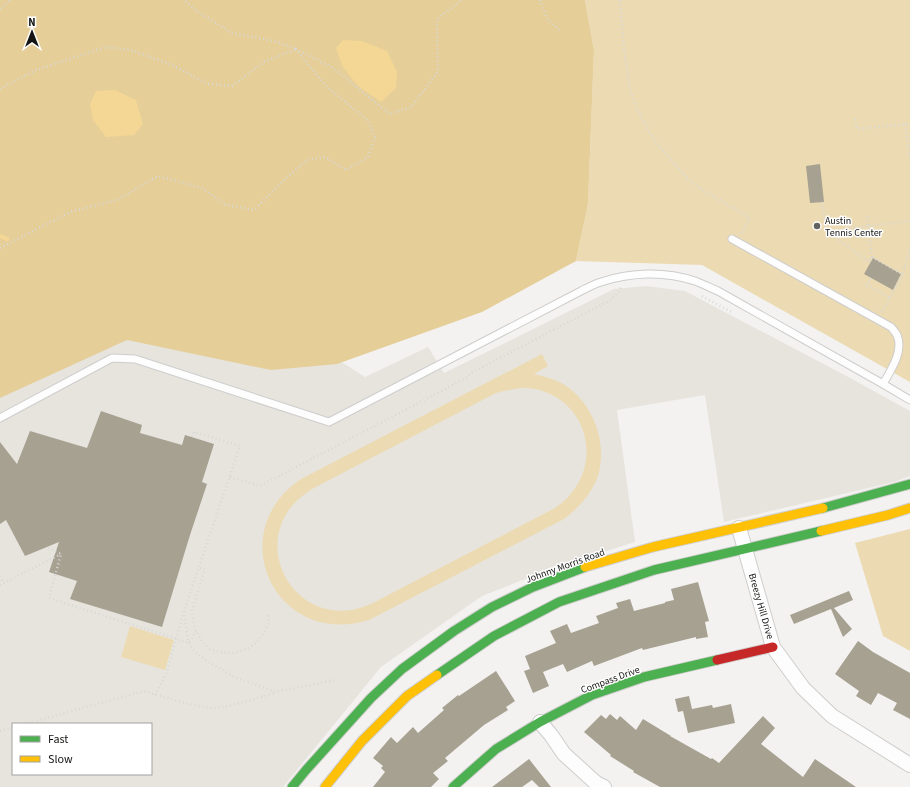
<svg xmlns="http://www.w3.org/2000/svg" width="910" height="787" viewBox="0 0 910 787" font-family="'Source Sans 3',sans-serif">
<rect width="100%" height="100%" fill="#f3f2f0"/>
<!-- built -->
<path fill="#e7e4de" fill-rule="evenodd" d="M0 144 365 377 428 347 444 373 614 289 646 286 685 291 852 379 910 411V476L894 482 724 522 705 395 617 410 635 542 553 568 482 596 381 667 283 787H0ZM13 724H151V774H13Z"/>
<!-- green -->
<g fill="#ecdbb2" fill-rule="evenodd">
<polygon points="585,0 910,0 910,382 702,265 576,261 588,204 594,50"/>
<path d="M542 354 548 366 534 374C544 376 554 379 563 384 593 402 608 442 598 476 592 493 579 508 564 519L369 620C276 649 221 533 301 479ZM521 388C528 388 535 388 542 391 585 404 600 456 573 491 568 498 562 503 555 508L371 604C364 606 358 609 351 610 296 618 258 557 288 511 294 502 303 495 312 489L496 393 504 391Z"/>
<polygon points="910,529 910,651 883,636 855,543"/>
<polygon points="130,626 174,640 165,670 121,657"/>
</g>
<!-- forest -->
<polygon fill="#e5ce98" points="0,0 585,0 594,50 588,204 576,261 482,312 337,364 271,370 127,340 0,398"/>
<!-- water -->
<g fill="#f4d794">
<polygon points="343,40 362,41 387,51 397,72 396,88 381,102 358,86 343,67 336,48"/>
<polygon points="115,90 136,100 143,124 134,135 106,137 93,120 90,104 96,91"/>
</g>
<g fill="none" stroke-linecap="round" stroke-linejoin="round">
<!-- stream -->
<polyline stroke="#f4d794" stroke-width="4" points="0,236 7,239"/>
</g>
<!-- building -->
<g fill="#a7a191">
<polygon points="820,164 824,202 810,203 806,166"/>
<polygon points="873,258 901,274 893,290 864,274"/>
<polygon points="101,411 142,425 140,433 182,445 185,435 214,444 202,482 207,484 190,535 162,627 70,599 77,581 49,572 59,542 25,556 6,520 0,524 0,442 17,464 30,431 87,448"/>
<polygon points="698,582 709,621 705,622 708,637 696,639 696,637 643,650 642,648 594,666 592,661 567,672 563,664 543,672 549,686 533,693 524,671 530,669 525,656 556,643 550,631 567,624 571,633 599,623 596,616 618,608 616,603 630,599 634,611 665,603 665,602 674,600 671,589"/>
<polygon points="849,591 853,600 834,608 852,629 843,637 831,609 794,624 790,615"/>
<polygon points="858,641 873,652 910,673 910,719 893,710 897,703 878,693 871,705 856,696 859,691 835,674"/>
<polygon points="496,671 515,701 506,707 508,710 484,725 445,758 448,761 433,773 439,779 431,787 373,787 385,772 381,768 383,766 373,758 391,737 397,743 413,727 418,733 444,710 442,708 458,695 459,696"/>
<polygon points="689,696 692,709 712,705 713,708 731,704 735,723 688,733 683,711 678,712 675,699"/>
<polygon points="610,714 617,720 620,716 636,730 643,719 671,736 670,736 711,759 712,758 719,763 763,716 775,728 761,744 803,777 815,759 856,787 660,787 633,772 634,771 610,756 611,755 584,732 601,715 606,719"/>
<polygon points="529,759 551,787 539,787 532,780 522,787 492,787"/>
</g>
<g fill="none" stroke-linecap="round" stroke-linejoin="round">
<!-- lane casing -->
<g stroke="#cecdcc" stroke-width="9">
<g id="lane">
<path d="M732 239 891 327C893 329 895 332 897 335 904 351 891 370 883 384"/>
<path d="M0 418 112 358 135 359 329 422 581 291C587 288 594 284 601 282 631 272 665 271 695 281 703 284 711 288 718 291L883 384 910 400"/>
</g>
</g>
<!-- street casing -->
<g stroke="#cecdcc" stroke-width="16">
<g id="street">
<polyline points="739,528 773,647 803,688 832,716 910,765"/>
<polyline points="540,722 551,735 564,754 596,783 604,787"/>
</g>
</g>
<!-- fast casing -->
<g stroke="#cecdcc" stroke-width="11">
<g id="fast">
<polyline points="823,508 910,484"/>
<polyline points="437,675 494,636 559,602 654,570 821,531"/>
<polyline points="292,787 306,770 371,698 402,669 454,631 492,607 533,587 585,567"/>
<polyline points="453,787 496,749 540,722 592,695 644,677 717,660"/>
</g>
</g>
<!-- slow casing -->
<g stroke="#cecdcc" stroke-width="11">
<g id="slow">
<polyline points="821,531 888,515 910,508"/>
<polyline points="585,567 653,547 823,508"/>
<polyline points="325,787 362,741 407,696 437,675"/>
</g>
</g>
<!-- jam casing -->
<g stroke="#cecdcc" stroke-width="11">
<polyline id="jam" points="717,660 773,647"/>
</g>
<!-- path -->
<g stroke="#d8d8d6" stroke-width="2.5" stroke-dasharray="1 3" stroke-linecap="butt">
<polyline points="540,0 548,20 561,31"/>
<polyline points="620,0 624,49 630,90 637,109 654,140 686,177 698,187 750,218 741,234"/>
<polyline points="0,9 10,0"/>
<polyline points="0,89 36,70 106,47 131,50 172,65 208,84 232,86 264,62 296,49 274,41 232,33 198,12 184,0"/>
<polyline points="855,119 857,129 910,124"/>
<polyline points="905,124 910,160"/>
<polyline points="822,202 826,231 869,262 872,257 867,216"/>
<polyline points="826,231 910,221"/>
<polyline points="0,248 70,212 117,200 158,176 202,188 226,205 254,210 283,181 307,160 325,157 346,170 368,157 375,137 368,121 325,85 296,49 333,68 390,114 411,107 438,72 437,19 462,0"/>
<polyline points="872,257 902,274"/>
<polyline points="871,278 867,285 890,298"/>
<polyline points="702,296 731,312"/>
<polyline points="882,312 902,276 910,248"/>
<polyline points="192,437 194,432 240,446 184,611 188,641 194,651 210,663 237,678 276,692 335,680"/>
<polyline points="230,477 260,486 468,377 471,373 609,301 620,291 621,287"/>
<polyline points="48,548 61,554 49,598 189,643 196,631"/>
<polyline points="200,568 205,569 192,610 193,622 196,631 203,643 210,649 220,652 233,653 247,649 256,643 264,633 268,624 269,614"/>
<polyline points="0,576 4,583"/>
<polyline points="0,585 61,554"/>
<polyline points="155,695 167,672 183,614"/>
<polyline points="25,724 144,691 178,701 198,706 210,708 224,707 276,693"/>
<polyline points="0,731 13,727"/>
</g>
<!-- lane -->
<use href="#lane" stroke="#fdfdfd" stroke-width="7"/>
<!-- street -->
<use href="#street" stroke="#fdfdfd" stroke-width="14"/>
<!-- fast -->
<use href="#fast" stroke="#4caf50" stroke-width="9"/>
<!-- slow -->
<use href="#slow" stroke="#ffc107" stroke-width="9"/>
<!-- jam -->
<use href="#jam" stroke="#c62828" stroke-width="9"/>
</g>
<!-- markers -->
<circle fill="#626260" stroke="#fff" stroke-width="1.5" cx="817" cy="226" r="4"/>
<g text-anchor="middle" stroke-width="3" stroke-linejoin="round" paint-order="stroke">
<!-- poi labels -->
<g font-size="10" fill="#141412" stroke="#fff" text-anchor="start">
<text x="825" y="224">Austin<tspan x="825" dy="12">Tennis Center</tspan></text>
</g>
<!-- street labels -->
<g font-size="10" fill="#141412" stroke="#fff">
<text transform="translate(565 565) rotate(-20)" y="4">Johnny Morris Road</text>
<text transform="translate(762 606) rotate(74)" y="4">Breezy Hill Drive</text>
<text transform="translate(610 679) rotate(-20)" y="4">Compass Drive</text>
</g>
</g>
<!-- legend -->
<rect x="12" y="723" width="140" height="52" fill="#ffffff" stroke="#a1a1a0"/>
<rect x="20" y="736" width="20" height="6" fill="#4caf50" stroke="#a1a1a0"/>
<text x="48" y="743" font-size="12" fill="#141412">Fast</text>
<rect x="20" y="756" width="20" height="6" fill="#ffc107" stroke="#a1a1a0"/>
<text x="48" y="763" font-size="12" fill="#141412">Slow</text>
<!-- north arrow -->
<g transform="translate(32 32)" stroke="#ffffff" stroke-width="3" paint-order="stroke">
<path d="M0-3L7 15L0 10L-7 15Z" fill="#141412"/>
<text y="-6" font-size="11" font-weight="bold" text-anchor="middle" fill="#141412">N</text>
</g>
</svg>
